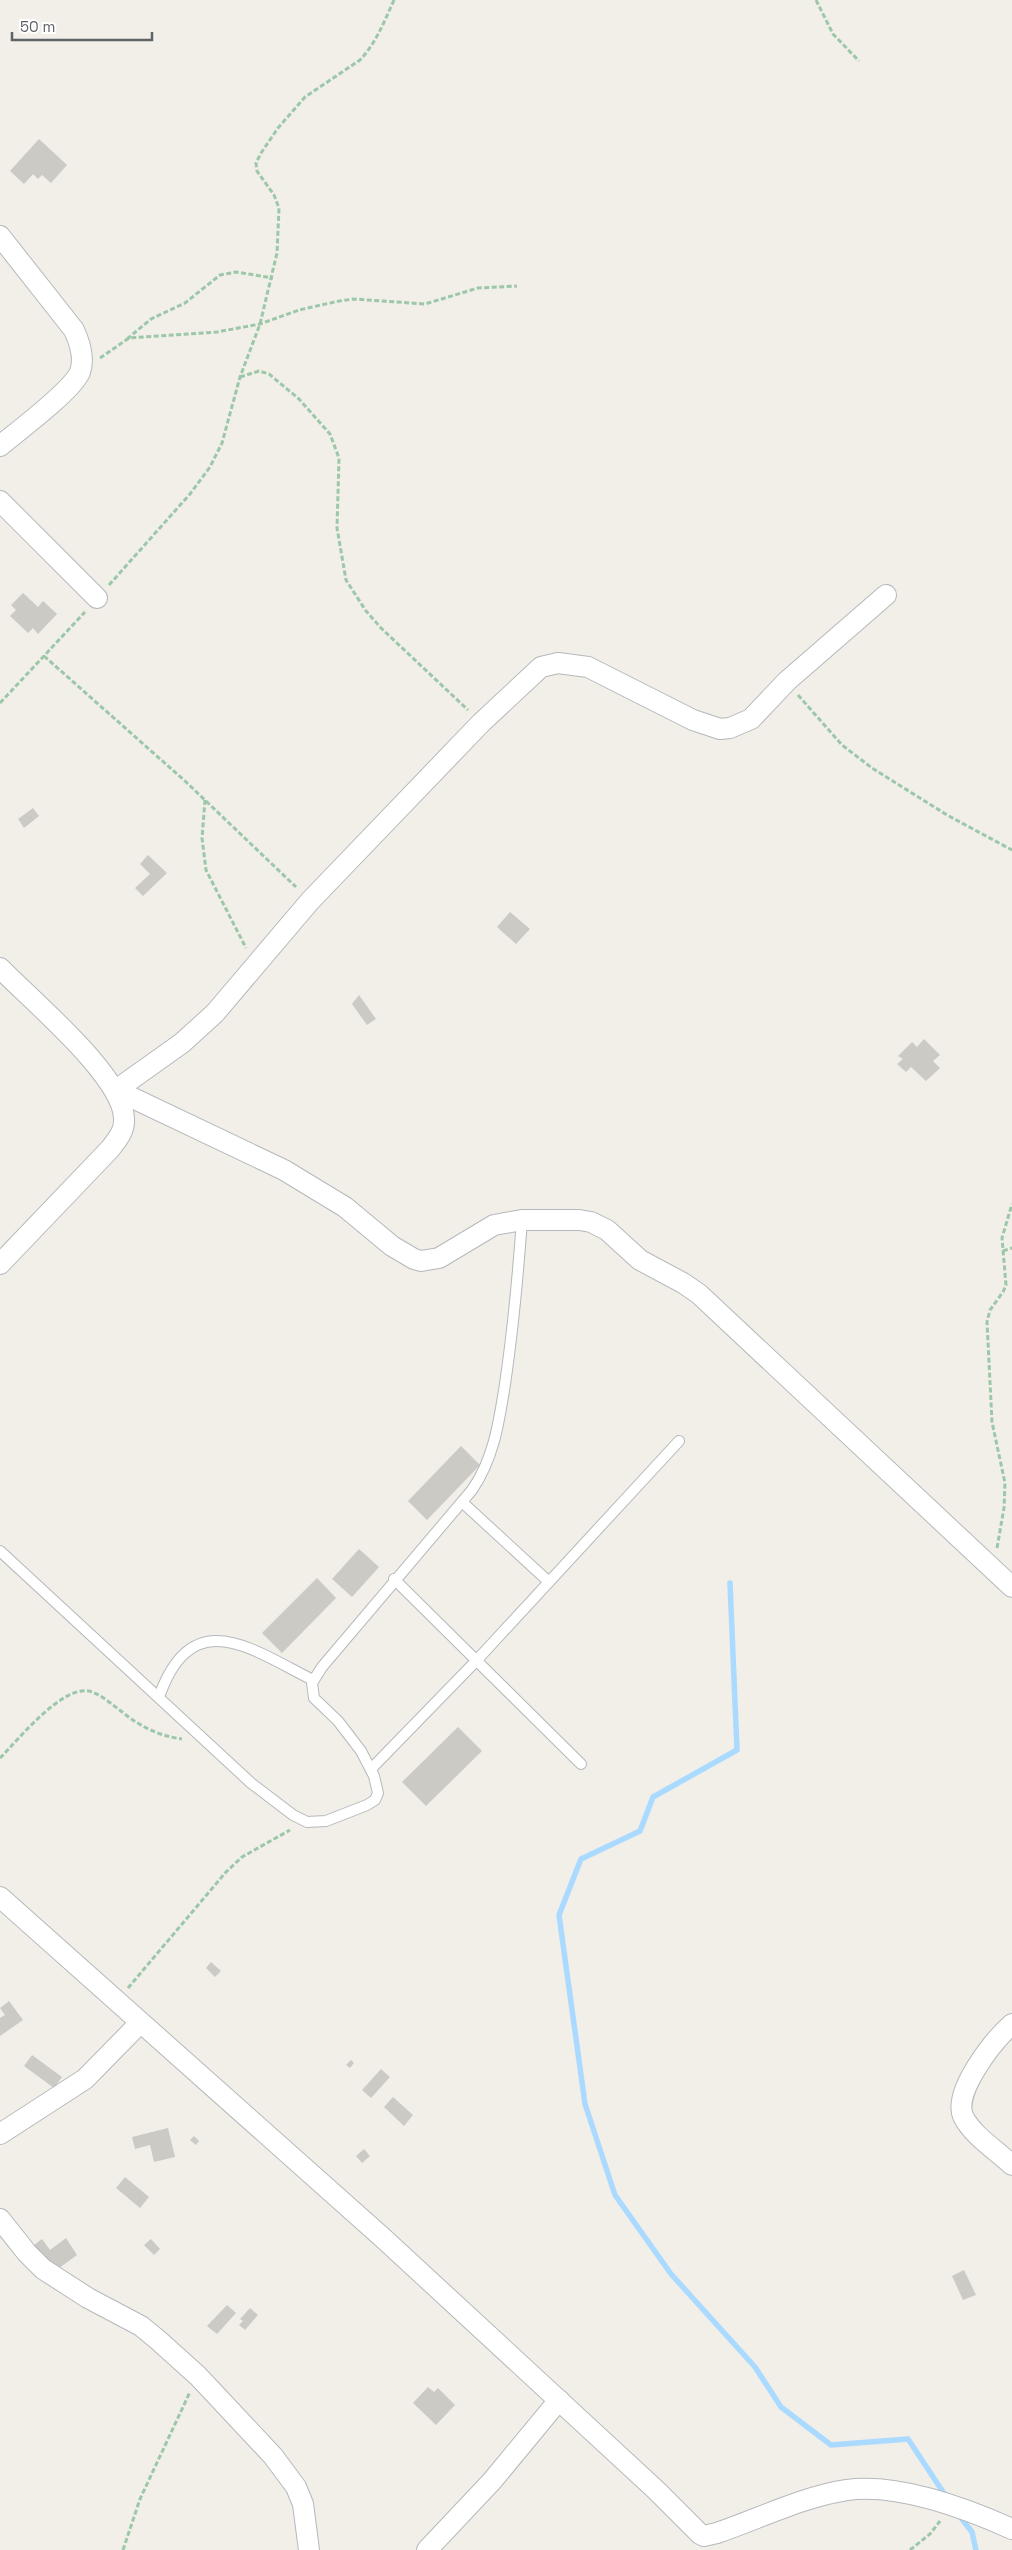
<svg xmlns="http://www.w3.org/2000/svg" width="1012" height="2550" viewBox="0 0 1012 2550" font-family="'Space Grotesk',sans-serif">
<rect width="100%" height="100%" fill="#f1efe8"/>
<g fill="none" stroke-linecap="round" stroke-linejoin="round">
<!-- stream -->
<g stroke="#aadaff" stroke-width="5.5">
<polyline points="730,1583 737,1750 653,1797 640,1831 581,1859 559,1915 585,2104 615,2195 671,2274 755,2367 781,2407 831,2445 908,2439 947,2498"/>
<polyline points="958,2514 972,2532 976,2550"/>
</g>
</g>
<!-- building -->
<g fill="#cccac5">
<polygon points="39,139 67,165 51,183 42,175 38,179 33,174 24,184 10,171"/>
<polygon points="23,593 38,607 43,601 57,614 38,634 33,628 28,633 10,616 16,610 11,605"/>
<polygon points="33,808 39,816 24,828 18,819"/>
<polygon points="148,855 167,873 143,896 135,888 150,874 140,864"/>
<polygon points="510,912 530,929 516,944 497,927"/>
<polygon points="359,995 376,1019 367,1025 352,1004"/>
<polygon points="924,1039 940,1055 933,1061 940,1068 926,1081 911,1067 906,1072 897,1064 903,1059 898,1056 912,1042 917,1047"/>
<polygon points="461,1446 480,1465 427,1520 408,1501"/>
<polygon points="359,1549 379,1567 352,1597 332,1579"/>
<polygon points="317,1578 336,1598 282,1653 262,1633"/>
<polygon points="458,1727 482,1751 426,1806 402,1782"/>
<polygon points="211,1962 221,1971 215,1977 206,1968"/>
<polygon points="9,2001 23,2020 0,2036 0,2018 5,2015 0,2008"/>
<polygon points="32,2055 62,2077 54,2088 24,2066"/>
<polygon points="351,2060 354,2063 350,2068 346,2065"/>
<polygon points="381,2069 390,2077 371,2098 362,2090"/>
<polygon points="393,2097 413,2115 404,2126 384,2107"/>
<polygon points="168,2128 175,2157 154,2162 150,2145 135,2149 132,2137"/>
<polygon points="194,2136 199,2141 196,2145 190,2140"/>
<polygon points="364,2149 370,2156 362,2163 356,2156"/>
<polygon points="125,2177 149,2197 140,2208 116,2188"/>
<polygon points="66,2238 77,2255 55,2271 30,2248 42,2239 50,2250"/>
<polygon points="151,2239 160,2249 154,2255 144,2245"/>
<polygon points="964,2270 976,2295 963,2300 952,2276"/>
<polygon points="227,2305 236,2313 217,2334 207,2326"/>
<polygon points="250,2308 258,2315 245,2330 239,2325 243,2321 240,2319"/>
<polygon points="428,2387 434,2392 438,2388 455,2405 436,2425 413,2403"/>
</g>
<g fill="none" stroke-linecap="round" stroke-linejoin="round">
<!-- lane casing -->
<g stroke="#b5b8bc" stroke-width="12">
<g id="lane">
<polyline points="462,1502 549,1582"/>
<path d="M0 1551 251 1783 293 1815 307 1822 326 1821 367 1805 375 1800 378 1793 374 1776 361 1751 338 1721 314 1698 312 1683 322 1667 472 1490C494 1458 499 1422 505 1384 513 1330 518 1275 522 1220"/>
<polyline points="394,1579 581,1764"/>
<path d="M159 1697C192 1603 251 1649 313 1680"/>
<polyline points="371,1769 477,1660 679,1441"/>
</g>
</g>
<!-- street casing -->
<g stroke="#b5b8bc" stroke-width="22">
<g id="street">
<path d="M0 236 74 330C80 343 85 358 80 372 72 391 18 431 0 446"/>
<polyline points="0,501 97,598"/>
<polyline points="886,595 787,681 751,719 730,728 720,729 693,720 588,667 558,663 541,667 481,723 310,901 215,1013 182,1043 116,1090 284,1170 345,1207 392,1246 414,1259 421,1261 439,1258 494,1225 522,1220 579,1220 591,1222 607,1230 640,1260 683,1283 699,1294 1012,1587"/>
<path d="M0 968C31 1000 124 1077 124 1119 125 1131 117 1140 110 1149L0 1264"/>
<path d="M0 1897 383 2238 656 2490 700 2534 704 2536 717 2533C758 2519 805 2496 847 2490 899 2483 965 2508 1012 2529"/>
<path d="M1012 2024C994 2040 953 2091 963 2116 972 2135 997 2151 1012 2165"/>
<polyline points="0,2134 85,2079 140,2023"/>
<polyline points="0,2219 27,2253 43,2269 88,2298 141,2326 158,2340 198,2376 273,2456 296,2487 303,2504 309,2550"/>
<polyline points="427,2550 492,2481 559,2400"/>
</g>
</g>
<!-- path -->
<g stroke="#9cc7a9" stroke-width="3" stroke-dasharray="5 2.5" stroke-linecap="butt">
<polyline points="816,0 833,34 859,61"/>
<polyline points="127,339 151,319 185,303 220,275 236,272 273,278"/>
<polyline points="100,358 129,338 217,332 260,324 299,310 339,301 354,299 425,304 478,288 517,286"/>
<polyline points="240,377 259,371 269,374 299,399 330,434 339,458 337,528 346,580 366,611 381,628 468,710"/>
<path d="M109 585 190 494 210 467 222 443 240 377 260 324 277 253 279 208 274 195 257 171 256 163 261 153 278 128 305 97 360 60C376 43 384 22 394 0"/>
<polyline points="44,656 185,781 296,887"/>
<polyline points="798,695 842,745 872,768 947,815 1012,850"/>
<polyline points="0,703 85,612"/>
<polyline points="205,800 202,838 206,870 246,948"/>
<polyline points="1003,1251 1012,1248"/>
<polyline points="997,1548 1004,1508 1005,1483 992,1422 987,1322 990,1310 1003,1292 1006,1285 1002,1238 1012,1204"/>
<path d="M0 1758C18 1740 61 1686 89 1691 101 1694 111 1704 121 1711 139 1726 159 1736 182 1739"/>
<polyline points="128,1988 226,1872 242,1857 290,1830"/>
<polyline points="123,2550 140,2499 190,2392"/>
<polyline points="910,2550 930,2534 940,2521"/>
</g>
<!-- lane -->
<use href="#lane" stroke="#fff" stroke-width="10"/>
<!-- street -->
<use href="#street" stroke="#fff" stroke-width="20"/>
</g>
<!-- scale -->
<path d="M12 32v8h140v-8" fill="none" stroke="#5f6368" stroke-width="2.5"/>
<text x="20" y="32" font-size="15" fill="#5f6368" stroke="#ffffff" stroke-width="4" paint-order="stroke">50 m</text>
</svg>
